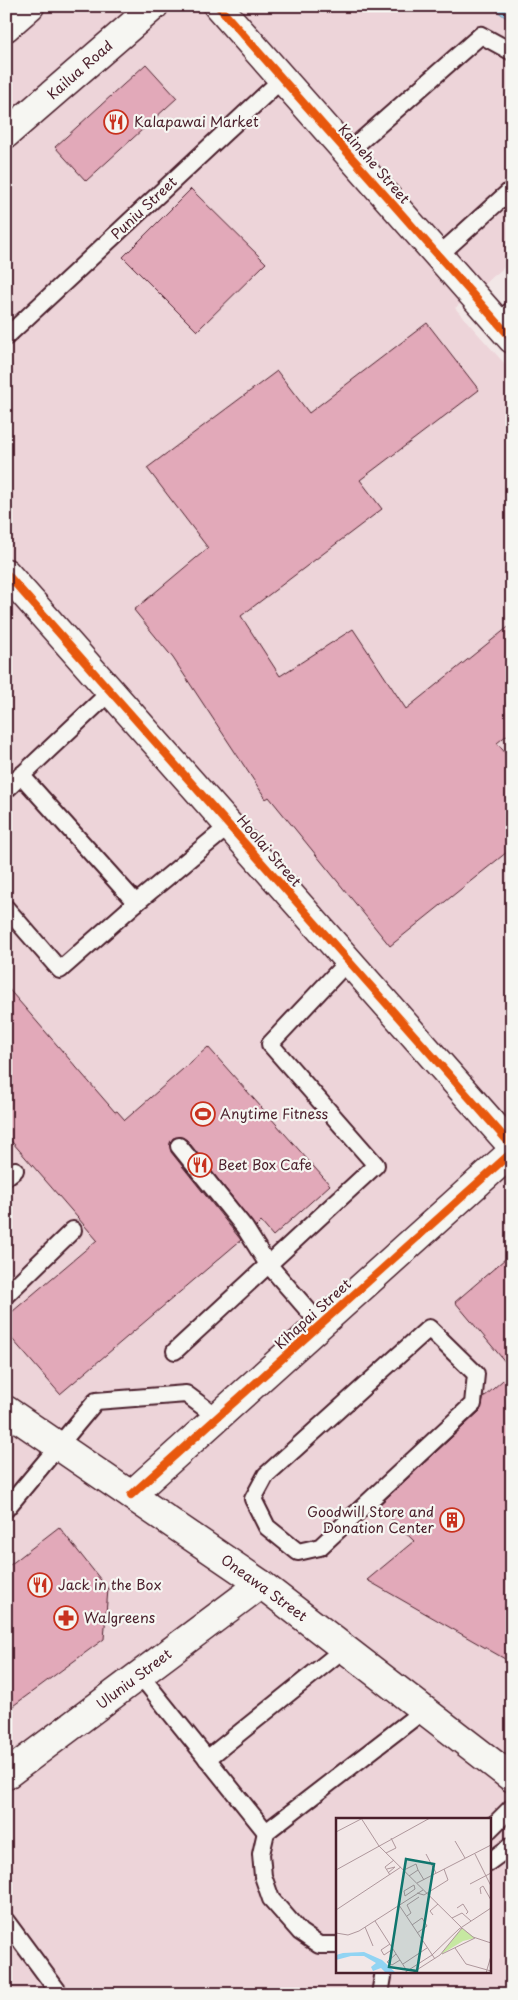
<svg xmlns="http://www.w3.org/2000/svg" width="518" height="2000" viewBox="0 0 518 2000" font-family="'Playpen Sans',sans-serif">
<rect width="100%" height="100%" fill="#f2e7e7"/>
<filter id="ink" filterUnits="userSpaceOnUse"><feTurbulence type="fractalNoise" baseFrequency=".02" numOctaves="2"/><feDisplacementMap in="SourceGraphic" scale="10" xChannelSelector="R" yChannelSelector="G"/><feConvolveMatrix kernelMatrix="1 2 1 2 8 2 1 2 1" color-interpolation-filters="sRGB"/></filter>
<g filter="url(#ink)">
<!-- built -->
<path fill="#edd4d9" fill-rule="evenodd" d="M6 6H490L512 22V261L455 308 512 372V1994H6ZM337 1819H489V1971H337Z"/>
<!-- water -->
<polygon fill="#91d4f3" stroke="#758ca3" points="490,6 512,6 512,22"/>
<!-- building -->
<g fill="#e2a9b9" stroke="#4a1f2b">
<polygon points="146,64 177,98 86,181 55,147"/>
<polygon points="191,189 266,263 197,331 123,257"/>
<polygon points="427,323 479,390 360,480 382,509 241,616 280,676 353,629 406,709 512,624 512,731 497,743 512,761 512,848 390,946 269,797 266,799 173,658 134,610 208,548 147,468 277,371 309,413"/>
<polygon points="6,986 115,1112 117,1111 125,1120 208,1047 330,1185 273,1236 261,1222 256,1227 187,1140 182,1137 173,1138 170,1143 171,1152 241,1240 60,1394 6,1332 6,1317 97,1240 6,1135"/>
<polygon points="512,1253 512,1370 455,1302"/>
<polygon points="512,1372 512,1663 367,1580 414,1541 378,1506 480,1411 484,1397"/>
<polygon points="59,1527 108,1589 104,1639 6,1711 6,1568"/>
</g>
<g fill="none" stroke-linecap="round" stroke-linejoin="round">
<!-- lane casing -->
<g stroke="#4a1f2b" stroke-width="20">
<g id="lane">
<polyline points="347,153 481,35 512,52"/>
<polyline points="438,256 512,189"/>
<polyline points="497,322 512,310"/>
<polyline points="6,337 282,79"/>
<polyline points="21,775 136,903"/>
<polyline points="6,790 110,692"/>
<polyline points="6,908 60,970 136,903 230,825"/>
<polyline points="179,1146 245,1228 267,1263 320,1324"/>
<polyline points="6,1177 15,1170"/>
<polyline points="6,1295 73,1230"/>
<polygon points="429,1328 476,1374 473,1404 320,1547 298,1552 267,1527 253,1499 266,1475"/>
<polyline points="175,1351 376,1165 270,1044 349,960"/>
<polyline points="6,1509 96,1401 186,1394 217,1417"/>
<polyline points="140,1675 266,1832 424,1710"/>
<polyline points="207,1759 345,1648"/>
<polyline points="489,1830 512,1807"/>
<polyline points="266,1832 261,1854 263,1876 271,1899 300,1932 319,1945 337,1945"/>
<polyline points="489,1862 512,1845"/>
<polyline points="6,1921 60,1994"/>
<polyline points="380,1994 384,1971"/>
</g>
</g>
<!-- street casing -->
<g stroke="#4a1f2b" stroke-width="31">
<g id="street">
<polyline points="218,6 512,339"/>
<polyline points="6,573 512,1146"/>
<polyline points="6,1775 261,1584"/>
</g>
</g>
<!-- secondary casing -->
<g stroke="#4a1f2b" stroke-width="31">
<g id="secondary">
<polyline points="6,27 30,6"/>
<polyline points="6,134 154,6"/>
<polyline points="6,1410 261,1584 512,1778"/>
<polyline points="131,1495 512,1152"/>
</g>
</g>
<!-- lane -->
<use href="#lane" stroke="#f6f6f2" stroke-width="16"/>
<!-- street -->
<use href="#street" stroke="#f6f6f2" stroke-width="28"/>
<!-- secondary -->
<use href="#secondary" stroke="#f6f6f2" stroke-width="28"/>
<!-- cycleway casing -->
<g stroke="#f6f6f2" stroke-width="11">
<g id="cycleway">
<polyline points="218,6 512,339"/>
<polyline points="6,573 512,1146"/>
<polyline points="131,1495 512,1152"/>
</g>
</g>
<!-- cycleway -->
<use href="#cycleway" stroke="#e8590c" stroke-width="8"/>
</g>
</g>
<!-- icons -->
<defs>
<g id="restaurant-ring" transform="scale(1.25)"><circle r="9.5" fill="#f6f6f2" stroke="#c8321e" stroke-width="1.5"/><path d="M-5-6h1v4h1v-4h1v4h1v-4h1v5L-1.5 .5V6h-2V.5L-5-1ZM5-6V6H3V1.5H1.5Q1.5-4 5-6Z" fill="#c8321e"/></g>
<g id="stadium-ring" transform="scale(1.25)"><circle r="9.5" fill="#f6f6f2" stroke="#c8321e" stroke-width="1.5"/><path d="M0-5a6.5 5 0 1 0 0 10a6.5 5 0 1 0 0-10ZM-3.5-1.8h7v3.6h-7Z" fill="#c8321e"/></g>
<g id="building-ring" transform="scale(1.25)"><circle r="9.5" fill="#f6f6f2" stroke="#c8321e" stroke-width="1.5"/><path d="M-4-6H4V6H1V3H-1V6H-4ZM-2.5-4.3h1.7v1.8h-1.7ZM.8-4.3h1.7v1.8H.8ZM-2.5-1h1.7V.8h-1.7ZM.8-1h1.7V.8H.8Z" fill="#c8321e"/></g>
<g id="pharmacy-ring" transform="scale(1.25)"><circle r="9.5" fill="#f6f6f2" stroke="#c8321e" stroke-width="1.5"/><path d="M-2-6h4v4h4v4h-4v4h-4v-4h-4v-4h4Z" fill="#c8321e"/></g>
</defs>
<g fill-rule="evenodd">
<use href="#restaurant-ring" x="116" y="122"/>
<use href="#stadium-ring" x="203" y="1114"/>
<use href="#restaurant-ring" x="200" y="1165"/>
<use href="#building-ring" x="452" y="1520"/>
<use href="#restaurant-ring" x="40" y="1585"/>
<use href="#pharmacy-ring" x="66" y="1618"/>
</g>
<g text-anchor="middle" stroke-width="4.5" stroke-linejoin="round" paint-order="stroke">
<!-- street labels -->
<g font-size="14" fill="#4a1f2b" stroke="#f6f6f2">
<text transform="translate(80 70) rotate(-41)" y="5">Kailua Road</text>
<text transform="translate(374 164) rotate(49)" y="5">Kainehe Street</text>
<text transform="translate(144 208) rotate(-43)" y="5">Puniu Street</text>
<text transform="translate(269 851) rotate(49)" y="5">Hoolai Street</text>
<text transform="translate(313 1314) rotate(-42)" y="5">Kihapai Street</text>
<text transform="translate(264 1588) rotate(36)" y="5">Oneawa Street</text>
<text transform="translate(134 1679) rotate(-37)" y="5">Uluniu Street</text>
</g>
<!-- poi labels -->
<g font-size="14" fill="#4a1f2b" stroke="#f6f6f2" text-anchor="start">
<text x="134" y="127">Kalapawai Market</text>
<text x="220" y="1119">Anytime Fitness</text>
<text x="218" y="1170">Beet Box Cafe</text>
<text x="434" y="1517" text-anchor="end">Goodwill Store and<tspan x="434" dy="16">Donation Center</tspan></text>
<text x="58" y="1590">Jack in the Box</text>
<text x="84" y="1623">Walgreens</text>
</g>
</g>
<!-- overview -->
<g transform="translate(336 1818)">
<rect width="155" height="155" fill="#f2e7e7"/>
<path d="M126 110 139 120 127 123 104 137Z" fill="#c6e8a1"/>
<path d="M28 134 46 142 60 155H50L45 150 37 153 35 149 40 145 28 138H15L0 142V137L7 135Z" fill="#91d4f3"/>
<path fill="none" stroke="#af979c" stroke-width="1" d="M25 0 43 28 126 110M0 14 25 1M119 23 129 40M50 35 60 30 55 20M90 36 100 55M139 36 155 68M51 51 59 49 52 55M0 52 94 0M68 52 80 46 82 52M54 57 49 49 58 42M73 58 82 52 88 62M81 65 155 27M134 66 155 55M78 67 79 71 69 78 68 73ZM81 75 88 77 112 62 108 51M145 76 144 70 147 68 155 82M63 87 99 141M121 90 127 86 132 94 130 96M0 92 65 49M97 97 94 93 102 86M71 98 75 95 71 87 83 79M116 100 126 95 135 103M39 103 71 153M76 107 86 100 91 108 81 115M29 109 37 128M126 110 137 119 155 125M0 115 12 117 23 113 87 72M54 126 45 132 48 137 57 131M119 130 130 146 155 153M60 136 51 144 56 147 64 142M106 136 139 120M67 146 91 130M68 155 96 137 123 111 155 90M76 155 104 137 126 110M150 155 155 138"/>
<path fill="#0f766e" fill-opacity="0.15" stroke="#0f766e" stroke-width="2.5" d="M70 41 98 46 81 153 53 149Z"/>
<rect width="155" height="155" fill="none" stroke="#4a1f2b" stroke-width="2.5"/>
</g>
<!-- margin -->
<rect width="518" height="2000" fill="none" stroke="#f6f6f2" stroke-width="25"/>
<rect x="12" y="12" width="493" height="1975" fill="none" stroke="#4a1f2b" stroke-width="2" filter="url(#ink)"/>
</svg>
